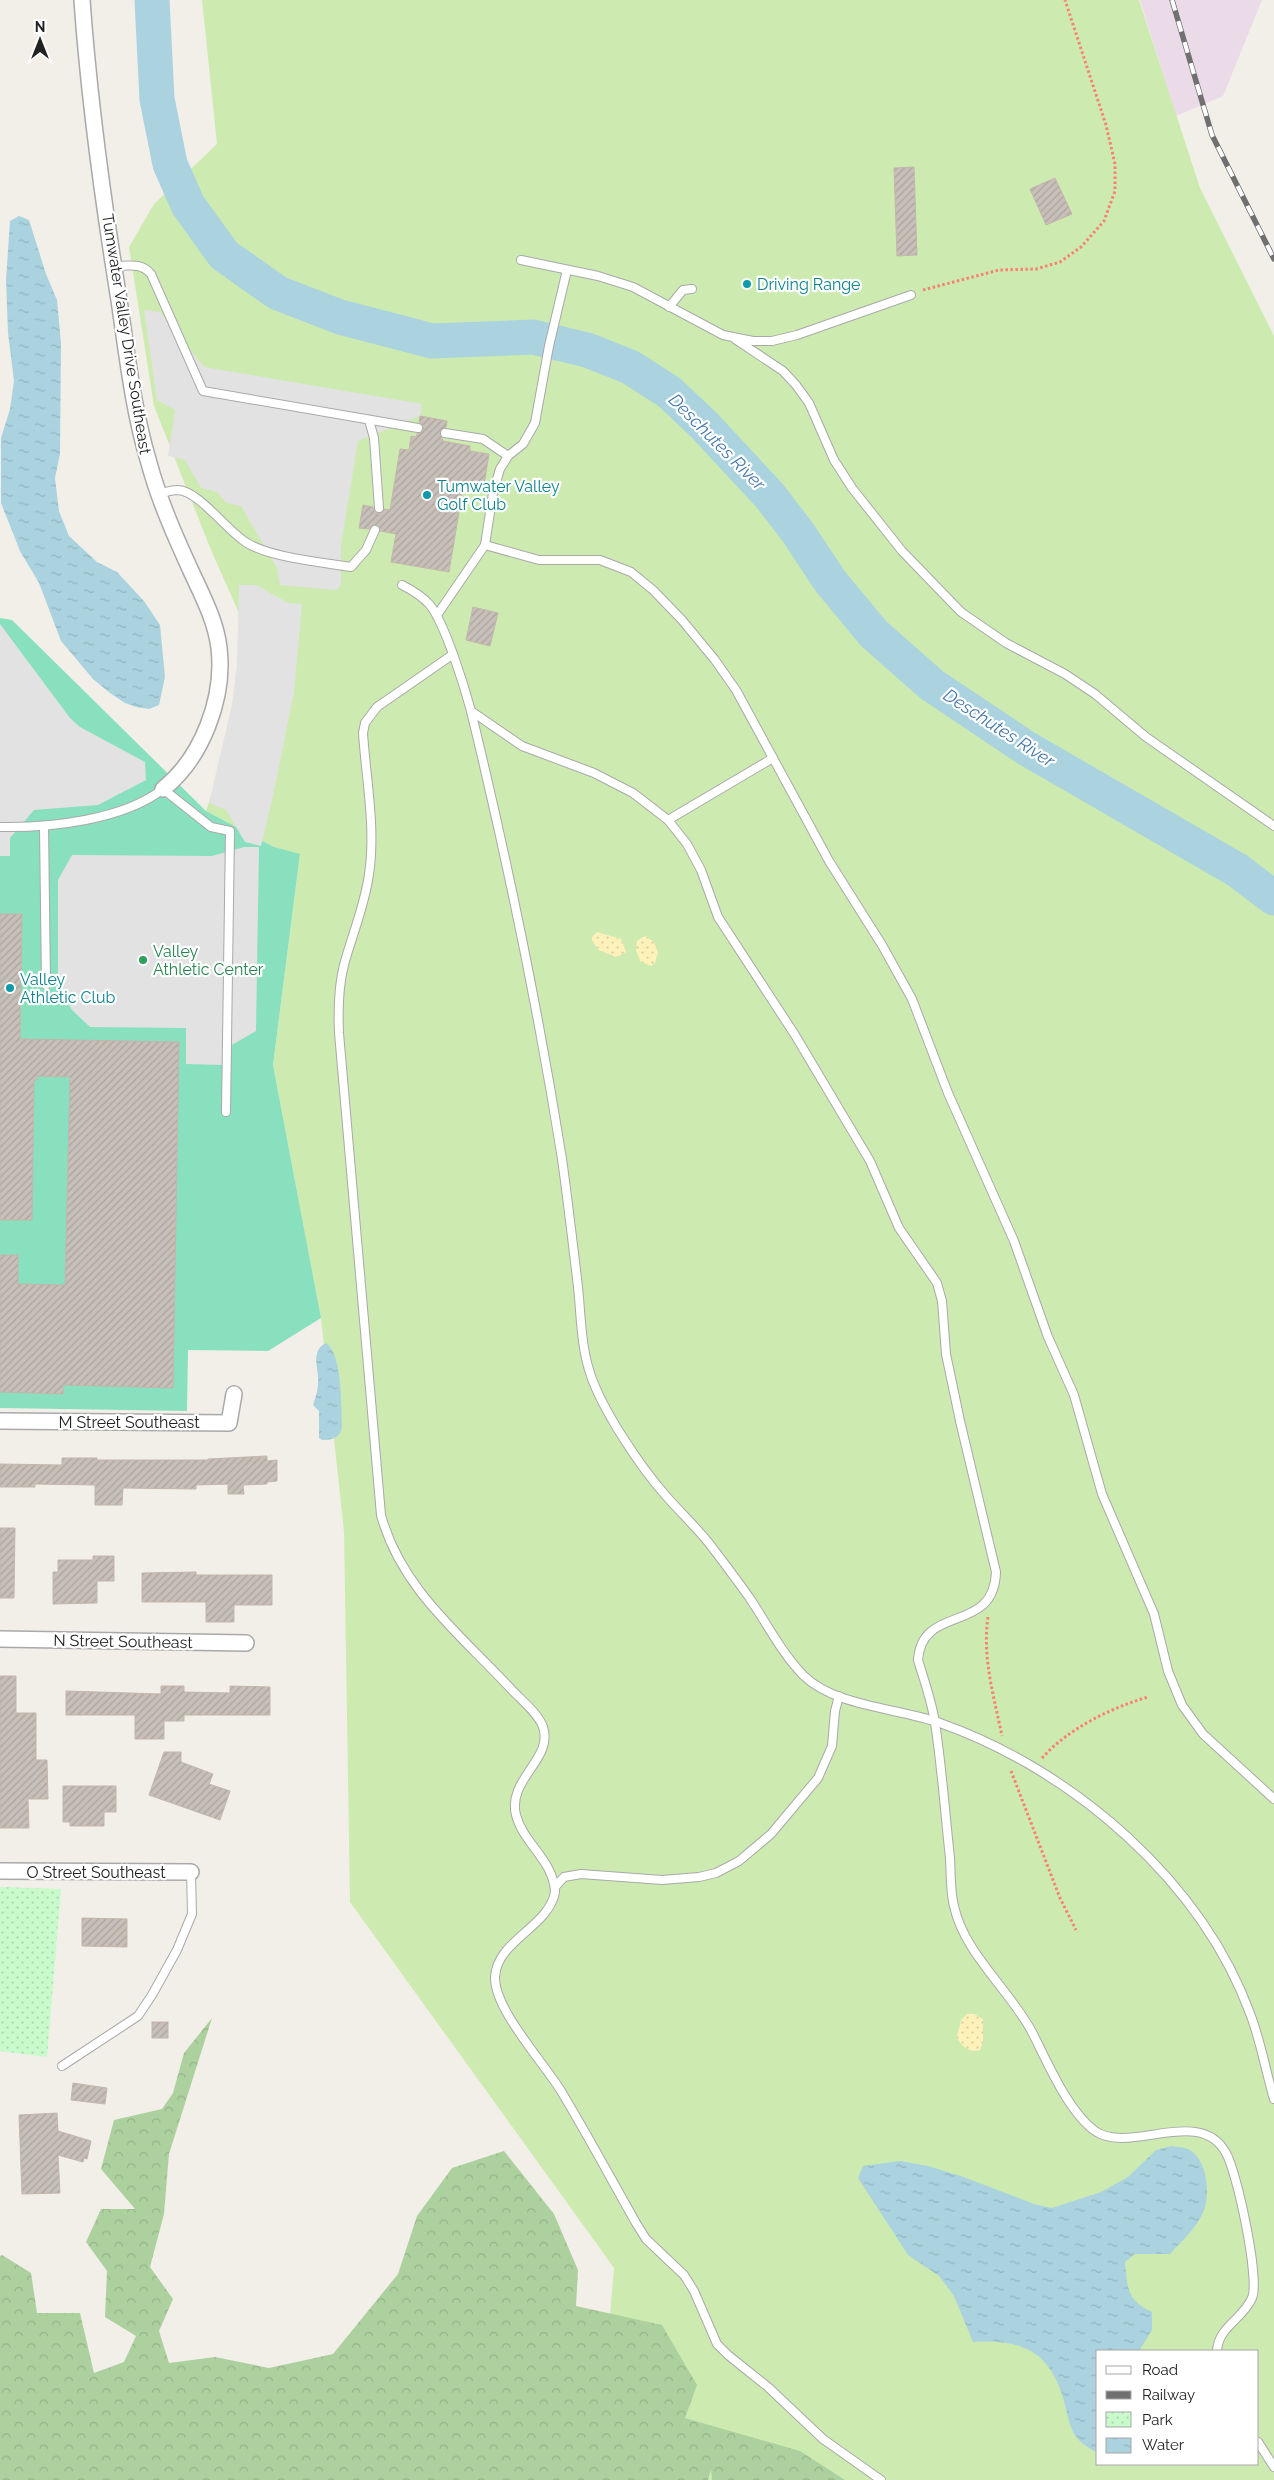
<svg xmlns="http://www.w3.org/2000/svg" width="1274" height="2480" viewBox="0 0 1274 2480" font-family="Raleway,sans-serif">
<defs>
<pattern id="forest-crowns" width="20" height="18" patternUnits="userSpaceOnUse" patternTransform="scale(1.25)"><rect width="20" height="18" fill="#add19e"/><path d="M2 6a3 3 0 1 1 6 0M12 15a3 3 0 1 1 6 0" fill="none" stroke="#95b388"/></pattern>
<pattern id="sand-dots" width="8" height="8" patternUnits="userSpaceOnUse" patternTransform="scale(1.25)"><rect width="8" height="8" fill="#fff1ba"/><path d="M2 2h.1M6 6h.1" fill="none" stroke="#dacea0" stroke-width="1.8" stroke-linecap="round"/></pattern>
<pattern id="park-dots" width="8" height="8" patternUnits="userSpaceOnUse" patternTransform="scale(1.25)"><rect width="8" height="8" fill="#c8facc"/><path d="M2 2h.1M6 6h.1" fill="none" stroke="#acd6af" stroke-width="1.8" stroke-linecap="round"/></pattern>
<pattern id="water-ripples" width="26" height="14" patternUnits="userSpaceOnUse" patternTransform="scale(1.25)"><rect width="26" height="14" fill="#aad3df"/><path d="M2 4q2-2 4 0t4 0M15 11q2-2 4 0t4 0" fill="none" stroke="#92b5bf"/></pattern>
<pattern id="building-hatch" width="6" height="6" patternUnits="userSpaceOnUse" patternTransform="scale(1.25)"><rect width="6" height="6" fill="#c7bfb8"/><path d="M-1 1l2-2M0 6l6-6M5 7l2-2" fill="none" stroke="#aba49e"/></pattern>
</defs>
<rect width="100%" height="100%" fill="#f2efe9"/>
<!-- industrial -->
<polygon fill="#ebdbe8" points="1140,0 1262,0 1223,96 1176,116"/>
<!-- grass -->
<path fill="#cdebb0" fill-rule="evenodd" d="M202 0H1139L1200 188 1274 336V2480H596L614 2268 350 1902 344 1532 321 1318 273 1065 300 855 274 847 206 811 231 734 247 667 238 611 211 550 154 406 129 247 154 204 217 144ZM1098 2351H1258V2464H1098Z"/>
<!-- forest -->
<polygon fill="url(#forest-crowns)" points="212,2018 169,2154 164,2214 150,2267 173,2299 159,2331 169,2363 215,2357 269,2368 333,2354 398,2274 417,2216 452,2168 504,2151 554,2214 578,2270 576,2306 662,2325 697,2385 685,2418 800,2451 845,2480 712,2480 711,2469 708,2480 0,2480 0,2256 2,2255 31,2273 37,2313 80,2313 94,2373 124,2362 136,2336 105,2317 107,2271 86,2242 101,2209 135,2209 101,2169 114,2120 162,2109 173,2093 184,2053"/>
<!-- sand -->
<g fill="url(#sand-dots)">
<polygon points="597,932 621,939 626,952 616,957 599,950 592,941 592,937"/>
<polygon points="645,936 654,942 658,953 655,963 651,966 640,961 636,950 637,941"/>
<path d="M967 2014H974L983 2019V2042L980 2050C970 2053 961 2047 957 2037L961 2020Z"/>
</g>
<!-- park -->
<polygon fill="url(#park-dots)" points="0,1887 61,1889 47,2057 0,2051"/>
<!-- pitch -->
<polygon fill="#88e0be" points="0,618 12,620 206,811 274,847 300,854 273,1065 321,1318 268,1351 188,1350 187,1411 0,1408"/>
<!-- parking -->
<g fill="#e2e2e2">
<polygon points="144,310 160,312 204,367 422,404 420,416 358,441 341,545 341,585 336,590 280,585 277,568 241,506 226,503 217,492 201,488 185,460 168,456 175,410 157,400"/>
<polygon points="239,585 256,585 288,603 302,604 294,692 273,796 261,846 245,842 226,810 209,803 232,705 237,664"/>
<polygon points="0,624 70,718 80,727 145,762 146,780 98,805 34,810 10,838 10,856 0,856"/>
<polygon points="244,847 259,847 256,1031 223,1050 223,1065 186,1064 186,1028 90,1027 72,1010 63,994 58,973 58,880 72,855 212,856"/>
</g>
<!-- water -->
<g fill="url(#water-ripples)">
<polygon points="19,216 29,220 46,274 57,300 61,343 60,454 55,478 59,511 69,536 97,562 117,572 144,601 160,625 165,677 159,705 149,709 136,707 125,703 110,693 93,679 61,641 39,583 20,551 1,503 1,438 10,409 14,381 8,333 6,280 10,221"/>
<path d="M326 1343C343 1355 341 1407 342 1426 341 1438 332 1440 322 1440L319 1438V1411L313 1405C315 1398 318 1391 318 1384 320 1371 309 1351 326 1343Z"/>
<path d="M1171 2146C1177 2147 1185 2147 1190 2150 1206 2160 1210 2189 1205 2207 1200 2225 1182 2241 1170 2254H1135L1125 2262C1128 2288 1126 2300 1152 2312V2330L1139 2351H1098V2453C1070 2439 1071 2428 1064 2401 1050 2351 1022 2339 973 2342L954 2296 939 2276 908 2255 858 2178 863 2166 900 2161 928 2166 961 2176 1034 2204 1052 2208 1101 2192 1128 2177 1156 2150Z"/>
</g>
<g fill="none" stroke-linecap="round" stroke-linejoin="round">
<!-- river -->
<polyline stroke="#aad3df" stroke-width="35" points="152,0 157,99 170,164 188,205 224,255 278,293 340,317 432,341 533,337 587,350 630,367 669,392 704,425 770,496 799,534 830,581 874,634 932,685 1026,748 1237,870 1274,898"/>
</g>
<!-- building -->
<g fill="url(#building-hatch)" stroke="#c4b6ab">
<polygon points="914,167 917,255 897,256 894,168"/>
<polygon points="1055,178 1072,214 1046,225 1030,189"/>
<polygon points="420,416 447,421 446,427 440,432 443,441 470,446 470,451 489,454 484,485 464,482 449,572 391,562 396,534 380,531 377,525 372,525 369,529 359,528 363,505 373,507 375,512 379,514 384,509 390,510 400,449 409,450 411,436 416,437 417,434 423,431 423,426 419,422"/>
<polygon points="473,607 498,613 490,646 466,640"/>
<polygon points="0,914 22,914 20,1039 179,1042 173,1388 63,1385 63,1394 0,1392 0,1255 18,1255 18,1284 65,1285 70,1077 37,1076 37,1080 34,1080 32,1220 0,1220"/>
<polygon points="267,1456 267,1461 277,1460 277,1481 267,1482 267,1484 243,1485 244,1494 228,1494 228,1484 196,1485 196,1489 123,1488 122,1505 95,1505 95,1485 35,1484 35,1487 0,1487 0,1464 62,1465 62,1458 97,1458 97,1460 208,1460 208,1459"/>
<polygon points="0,1528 15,1528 14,1598 0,1598"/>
<polygon points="93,1556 114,1556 114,1581 97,1581 97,1603 53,1604 53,1572 58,1572 58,1560 93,1560"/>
<polygon points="196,1572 196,1575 272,1575 272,1605 234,1605 234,1622 206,1622 206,1602 142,1602 142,1573"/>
<polygon points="0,1676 16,1676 16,1713 36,1713 36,1760 47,1760 48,1799 28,1799 29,1828 0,1828"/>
<polygon points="161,1686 184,1686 184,1692 230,1693 230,1686 270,1687 270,1715 184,1715 184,1721 164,1721 164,1739 135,1739 135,1715 66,1715 66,1691 161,1694"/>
<polygon points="164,1752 181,1752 181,1762 213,1774 209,1784 230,1791 220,1820 149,1795"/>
<polygon points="63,1786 116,1786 116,1812 104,1812 104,1826 70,1826 70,1822 63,1822"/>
<polygon points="82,1918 127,1919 127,1947 82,1946"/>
<rect x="152" y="2022" width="16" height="16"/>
<polygon points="73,2083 107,2088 105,2104 71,2100"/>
<polygon points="57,2113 58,2131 91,2141 87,2159 84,2158 83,2162 58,2155 60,2193 22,2194 19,2115"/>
</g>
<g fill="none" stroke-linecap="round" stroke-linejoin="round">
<!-- lane casing -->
<g stroke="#a9a9a9" stroke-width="10">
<g id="lane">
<polyline points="521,260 598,276 633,287 723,335 753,341 772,341 797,335 911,295"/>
<path d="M114 266C128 266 141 262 151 274L203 391 418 428"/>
<polyline points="669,307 683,290 692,289"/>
<polyline points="735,339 783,371 796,385 809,403 834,460 852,488 902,551 961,612 1006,643 1065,674 1095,694 1146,737 1274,826"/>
<polyline points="369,420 374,438 379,508"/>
<polyline points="445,433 483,439 508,456"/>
<path d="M159 494C165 492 172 490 178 490 199 491 227 531 247 543 272 558 321 562 351 567L366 550 375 530"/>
<polyline points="485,545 493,493 500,469 508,456 523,444 535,423 549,346 567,270"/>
<path d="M402 585C412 590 422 596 430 605 445 624 464 685 471 711 507 859 538 1008 562 1159 568 1202 573 1245 578 1287 581 1316 581 1346 590 1373 602 1410 641 1468 667 1497 680 1512 695 1526 708 1542 722 1560 736 1579 749 1597 767 1624 781 1652 803 1675 835 1707 899 1708 940 1723 1073 1770 1202 1881 1251 2016 1261 2043 1266 2072 1274 2099"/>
<polyline points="437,615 485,545 539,560 600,560 631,572 653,590 682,620 715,660 736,690 829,861 882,945 912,999 948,1093 1014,1241 1048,1337 1074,1395 1102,1494 1154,1614 1168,1671 1182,1705 1203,1734 1274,1799"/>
<path d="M452 655 377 707 365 723 363 733C366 779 376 828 369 874 365 905 352 935 344 965 338 988 338 1010 339 1033L381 1515C401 1589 461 1635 511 1689 521 1700 538 1713 543 1727 554 1759 507 1779 516 1815 523 1843 554 1861 555 1892 549 1927 497 1940 495 1977 494 2009 544 2063 561 2091 587 2134 611 2179 636 2223L646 2239 684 2275 694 2291 717 2344 728 2355 768 2387 823 2439 881 2480"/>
<path d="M471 711 522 746 594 773 633 793 668 820 687 844 701 870 718 917 795 1035 870 1161 899 1228 937 1283 942 1301 946 1354 960 1421 996 1572C994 1635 922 1603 918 1660 924 1680 932 1702 935 1723 942 1768 945 1813 950 1858 951 1874 950 1891 954 1906 964 1953 1009 1989 1032 2032 1047 2061 1068 2112 1095 2131 1130 2155 1200 2105 1226 2153 1237 2172 1260 2279 1252 2298 1243 2319 1218 2327 1217 2351"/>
<polyline points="668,820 773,758"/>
<polyline points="44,826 46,985"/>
<path d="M0 827C50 828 123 820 163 789L211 827 230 831 226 1112"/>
<polyline points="555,1887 564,1877 581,1874 662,1880 699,1877 716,1873 739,1861 771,1834 818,1778 832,1746 835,1711 839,1696"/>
<polyline points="62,2066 138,2016 152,1995 177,1950 192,1914 191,1872"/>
<polyline points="1258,2442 1274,2467"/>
</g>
</g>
<!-- street casing -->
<g stroke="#a9a9a9" stroke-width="18">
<g id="street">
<path d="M82 0C89 100 103 201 119 300 127 354 133 410 149 463 159 500 175 536 191 571 202 595 216 621 219 648 225 698 202 758 163 789"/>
<polyline points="0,1421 229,1423 234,1394"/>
<polyline points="0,1639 246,1643"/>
<polyline points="0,1871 191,1872"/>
</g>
</g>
<!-- path -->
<g stroke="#fa8072" stroke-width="3" stroke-dasharray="2.5 2.5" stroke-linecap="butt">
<polyline points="923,290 999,270 1036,269 1060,262 1081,247 1104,221 1115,191 1115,164 1106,125 1065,0"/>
<path d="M988 1617C982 1657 994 1697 1002 1736"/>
<path d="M1042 1758C1068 1729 1110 1708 1148 1697"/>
<polyline points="1011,1771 1060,1898 1076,1930"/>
</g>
<!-- lane -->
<use href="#lane" stroke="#fff" stroke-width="8"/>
<!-- street -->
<use href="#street" stroke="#fff" stroke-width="15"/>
<!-- rail casing -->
<g stroke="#707070" stroke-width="5.5">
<polyline id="rail" points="1172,0 1212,135 1274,259"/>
</g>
<!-- rail -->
<use href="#rail" stroke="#fff" stroke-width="4" stroke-dasharray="11" stroke-linecap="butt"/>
</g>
<!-- markers -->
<g fill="#0f9aa8" stroke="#fff" stroke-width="2">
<circle cx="747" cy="284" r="5"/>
<circle cx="427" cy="495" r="5"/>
<circle cx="10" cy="988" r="5"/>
</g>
<circle fill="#2e9e5b" stroke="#fff" stroke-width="2" cx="143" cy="960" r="5"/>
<g text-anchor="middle" stroke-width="4.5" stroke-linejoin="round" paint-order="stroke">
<!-- culture labels -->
<g font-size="16" fill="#0d838f" stroke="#fff" text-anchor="start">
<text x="757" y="290">Driving Range</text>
<text x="437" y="492">Tumwater Valley<tspan x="437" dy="18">Golf Club</tspan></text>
<text x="20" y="985">Valley<tspan x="20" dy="18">Athletic Club</tspan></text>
</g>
<!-- street labels -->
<g font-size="16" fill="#222" stroke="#fff">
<text transform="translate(127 334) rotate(81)" y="6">Tumwater Valley Drive Southeast</text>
<text x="129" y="1428">M Street Southeast</text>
<text transform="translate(123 1641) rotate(1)" y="6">N Street Southeast</text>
<text x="96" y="1878">O Street Southeast</text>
</g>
<!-- leisure labels -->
<g font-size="16" fill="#27864d" stroke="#fff" text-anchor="start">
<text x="153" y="957">Valley<tspan x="153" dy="18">Athletic Center</tspan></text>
</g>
<!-- water labels -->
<g font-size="18" font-style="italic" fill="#4a7aab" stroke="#fff">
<text transform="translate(717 442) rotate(45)" y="6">Deschutes River</text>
<text transform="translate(999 728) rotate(33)" y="6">Deschutes River</text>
</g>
</g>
<!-- legend -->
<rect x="1096" y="2350" width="162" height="115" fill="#ffffff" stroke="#a7a7a7"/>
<rect x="1106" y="2366" width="25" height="8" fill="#ffffff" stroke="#a7a7a7"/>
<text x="1142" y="2375" font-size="15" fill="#222222">Road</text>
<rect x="1106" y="2391" width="25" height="8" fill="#707070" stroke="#a7a7a7"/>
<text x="1142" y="2400" font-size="15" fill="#222222">Railway</text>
<rect x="1106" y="2412" width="25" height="15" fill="url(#park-dots)" stroke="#a7a7a7"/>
<text x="1142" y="2425" font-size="15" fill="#222222">Park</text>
<rect x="1106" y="2438" width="25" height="15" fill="url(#water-ripples)" stroke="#a7a7a7"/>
<text x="1142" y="2450" font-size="15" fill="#222222">Water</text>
<!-- north arrow -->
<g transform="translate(40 40)" stroke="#ffffff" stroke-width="4" paint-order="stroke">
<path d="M0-4L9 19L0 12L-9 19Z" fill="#222222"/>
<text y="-8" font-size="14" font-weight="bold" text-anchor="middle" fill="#222222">N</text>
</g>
</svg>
